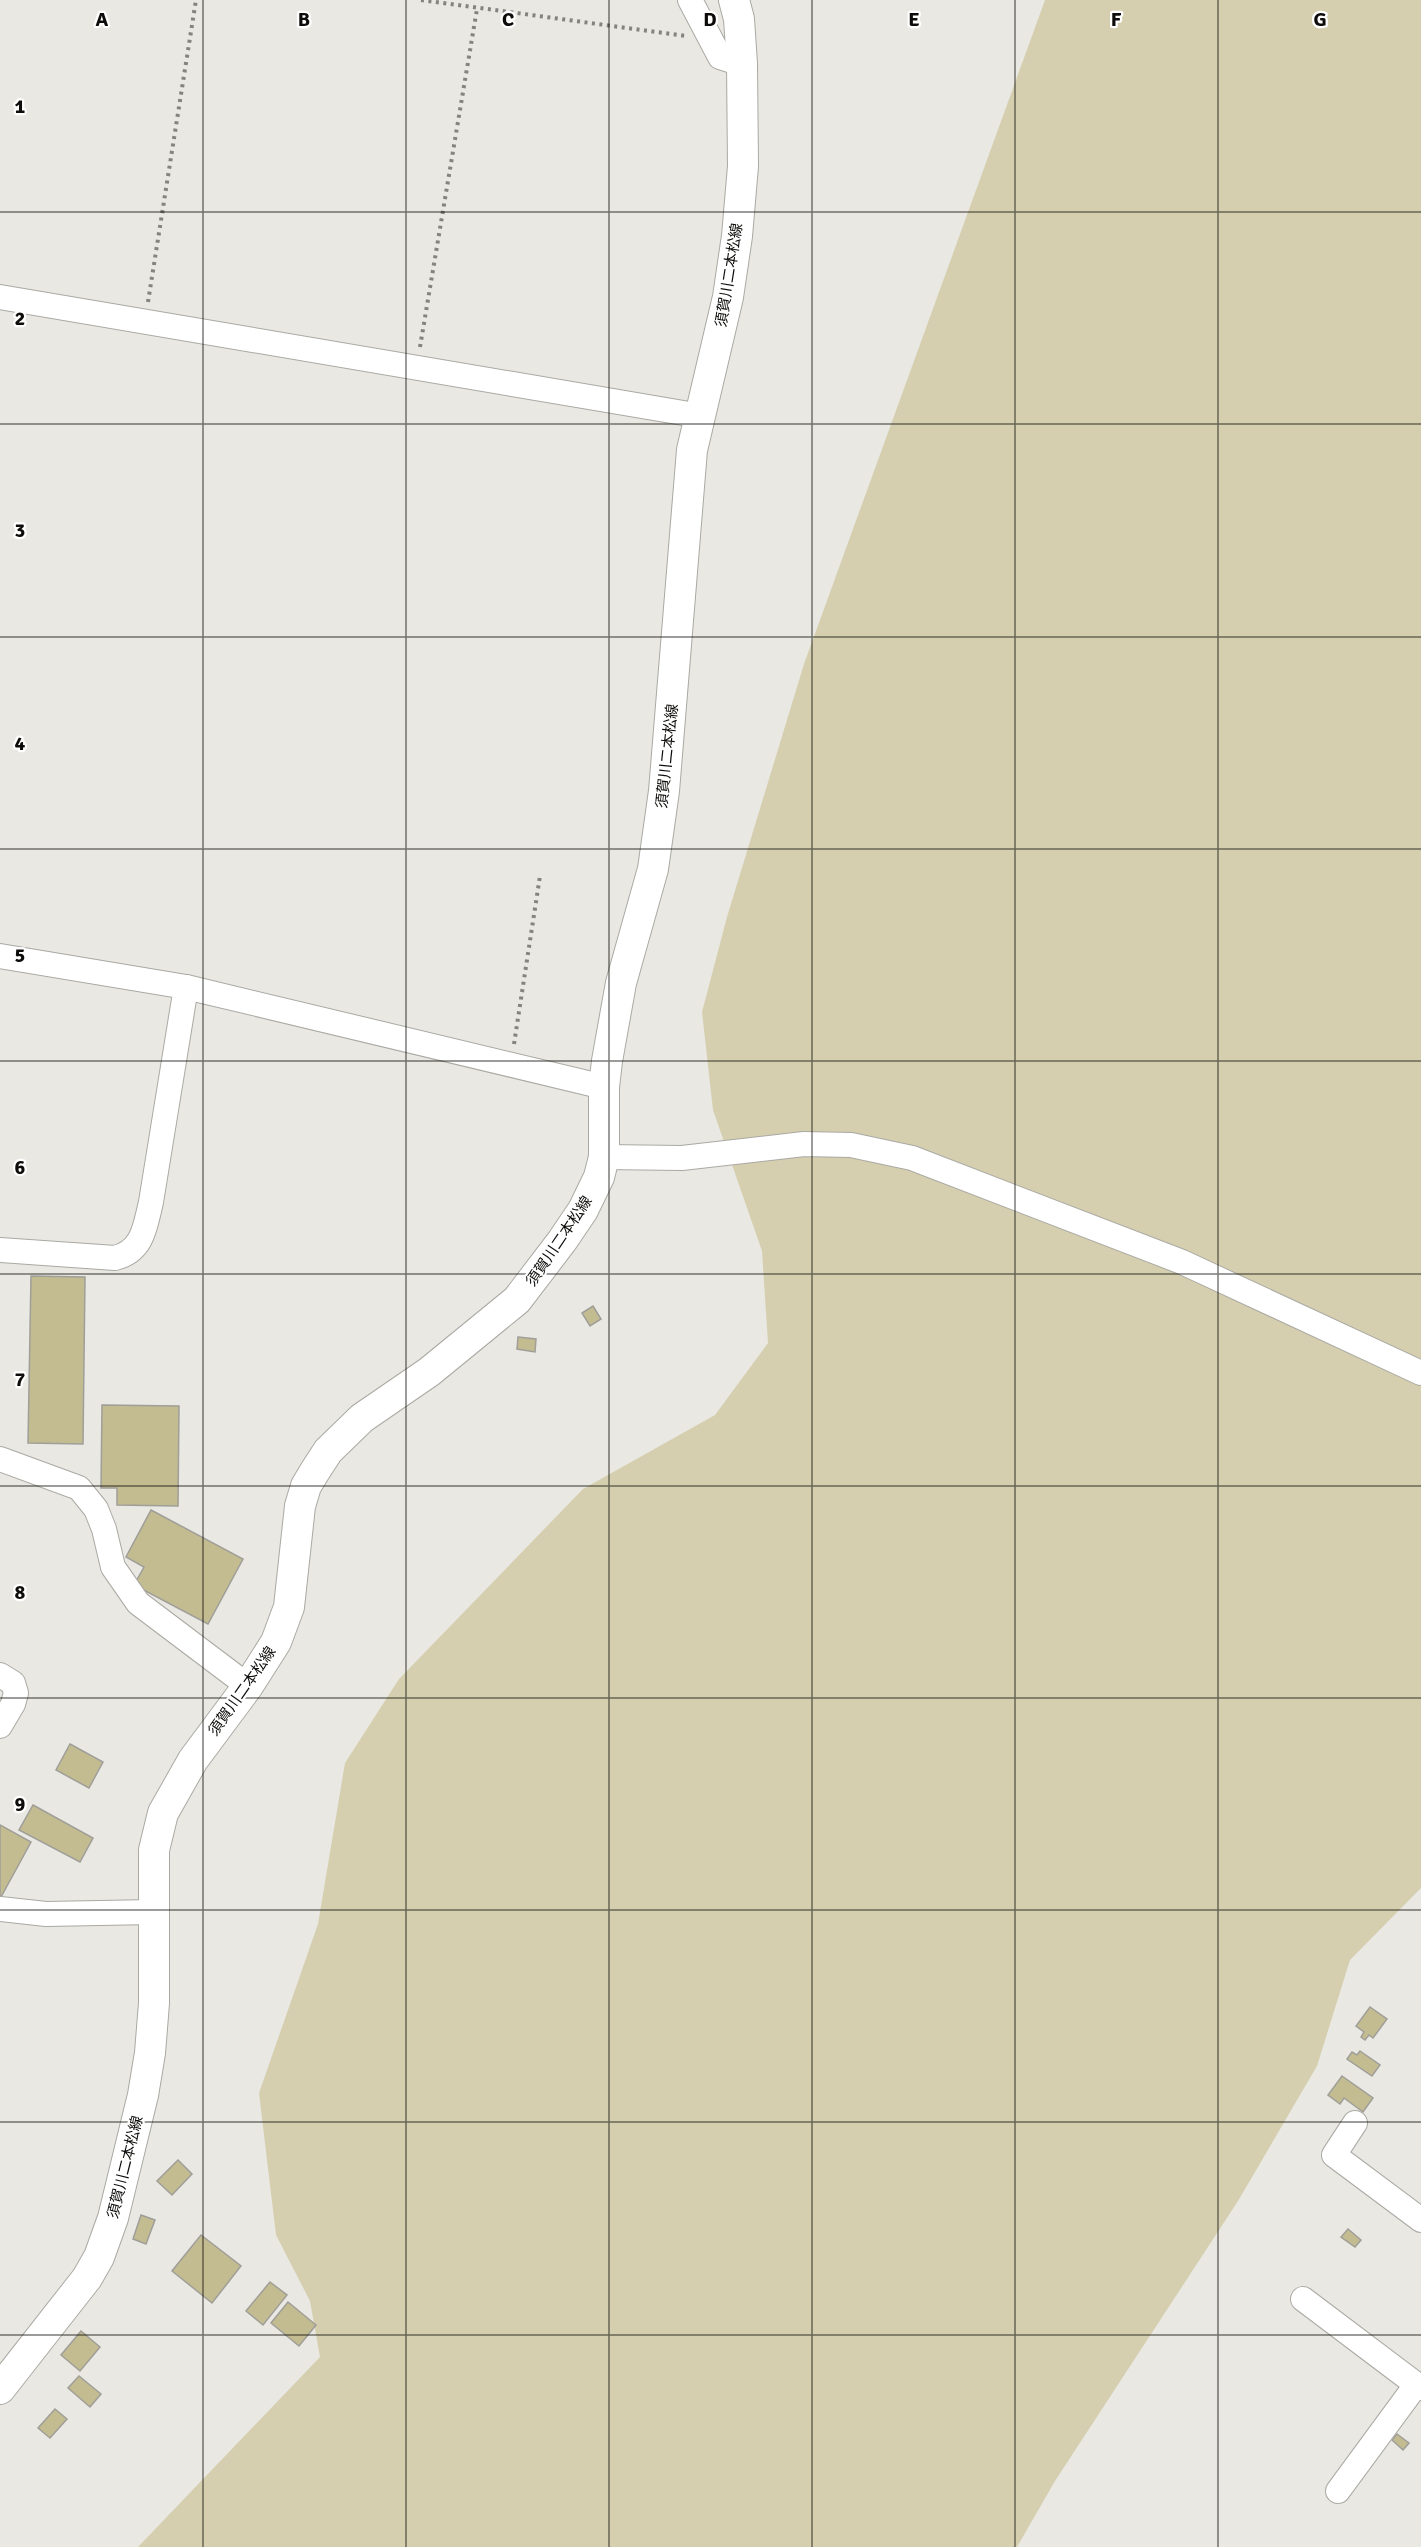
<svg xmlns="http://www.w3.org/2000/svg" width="1421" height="2547" viewBox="0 0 1421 2547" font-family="Signika,'Noto Sans JP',sans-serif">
<rect width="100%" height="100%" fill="#e9e8e2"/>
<!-- green -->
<polygon fill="#d5cfb0" points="1045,0 1421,0 1421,1888 1350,1960 1317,2066 1238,2201 1055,2481 1017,2547 138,2547 320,2357 310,2301 276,2235 259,2093 318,1924 345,1763 399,1679 583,1489 715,1415 768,1343 762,1251 713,1110 702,1012 727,917 804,664"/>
<!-- building -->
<g fill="#c4bc91" stroke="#9f9e98" stroke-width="1.5">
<polygon points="31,1276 85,1277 83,1444 28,1443"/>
<polygon points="593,1306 601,1319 590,1326 582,1313"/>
<polygon points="518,1337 536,1339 535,1352 517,1349"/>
<polygon points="102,1405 179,1406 178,1506 117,1505 117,1488 101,1488"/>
<polygon points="151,1510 243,1559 208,1624 134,1585 144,1567 126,1557"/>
<polygon points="70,1744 103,1762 89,1788 56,1770"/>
<polygon points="33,1805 93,1838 80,1862 19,1830"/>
<polygon points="0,1825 31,1842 1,1897 0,1897"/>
<polygon points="1370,2007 1387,2019 1373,2038 1369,2035 1365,2040 1361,2037 1364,2032 1356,2026"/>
<polygon points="1360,2051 1380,2065 1372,2076 1347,2059 1352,2052 1357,2055"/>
<polygon points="1342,2076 1373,2098 1363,2112 1344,2098 1340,2104 1328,2095"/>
<polygon points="178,2160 192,2174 172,2195 157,2181"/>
<polygon points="141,2215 155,2220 146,2244 133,2239"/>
<polygon points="1348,2229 1361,2240 1355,2247 1341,2237"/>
<polygon points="201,2235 241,2266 212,2303 172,2271"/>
<polygon points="270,2282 287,2295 263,2325 246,2311"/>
<polygon points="288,2302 316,2325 299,2346 271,2323"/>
<polygon points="81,2331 100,2347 80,2371 61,2355"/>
<polygon points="79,2376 101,2394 90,2407 68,2388"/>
<polygon points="55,2409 67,2419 50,2438 38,2428"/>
<polygon points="1397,2434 1409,2443 1403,2450 1392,2440"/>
</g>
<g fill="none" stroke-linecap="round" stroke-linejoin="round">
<!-- minor casing -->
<g stroke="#aaa9a3" stroke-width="26">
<g id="minor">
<polyline points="690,0 720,57 742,64"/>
<polyline points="0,297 701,416"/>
<polyline points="0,956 186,987 604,1087"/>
<polyline points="604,1157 682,1158 804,1144 851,1145 912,1158 1182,1262 1421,1373"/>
<path d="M0 1250 115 1258C143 1251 145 1227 151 1202L186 987"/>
<polyline points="0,1459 79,1488 96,1509 104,1529 113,1567 138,1603 248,1686"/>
<polyline points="0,1675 13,1683 16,1693 13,1704 0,1726"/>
<polyline points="0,1909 46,1914 154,1912"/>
<polyline points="1355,2123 1334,2155 1421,2220"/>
<polyline points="1303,2299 1421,2388"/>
<polyline points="1338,2491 1416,2385"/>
</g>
</g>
<!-- major casing -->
<g stroke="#aaa9a3" stroke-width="32">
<polyline id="major" points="0,2389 87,2278 99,2257 113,2218 143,2095 150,2053 154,2003 154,1850 163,1813 193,1760 248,1686 276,1642 289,1607 300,1506 306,1486 315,1471 328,1451 362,1418 429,1372 517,1300 562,1241 583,1210 599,1177 604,1157 604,1087 607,1061 621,983 653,869 664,791 692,450 728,297 737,236 743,166 742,64 739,19 734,0"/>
</g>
<!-- path -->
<g stroke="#84837f" stroke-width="4" stroke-dasharray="3 4.5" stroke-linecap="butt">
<polyline points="421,0 686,36"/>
<polyline points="148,302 196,0"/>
<polyline points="420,347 477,9"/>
<polyline points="514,1044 540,876"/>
</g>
<!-- minor -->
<use href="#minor" stroke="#fff" stroke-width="24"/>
<!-- major -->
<use href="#major" stroke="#fff" stroke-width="30"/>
</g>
<!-- grid -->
<path fill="none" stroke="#0d0c0a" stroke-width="1.5" stroke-opacity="0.55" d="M203 0V2547M406 0V2547M609 0V2547M812 0V2547M1015 0V2547M1218 0V2547M0 212H1421M0 424H1421M0 637H1421M0 849H1421M0 1061H1421M0 1274H1421M0 1486H1421M0 1698H1421M0 1910H1421M0 2122H1421M0 2335H1421"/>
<g text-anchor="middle" stroke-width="4.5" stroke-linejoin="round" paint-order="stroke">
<!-- street labels -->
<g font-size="15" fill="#0d0c0a" stroke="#fff">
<text transform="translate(729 275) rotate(-81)" y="5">須賀川二本松線</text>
<text transform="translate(667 756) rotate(-84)" y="5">須賀川二本松線</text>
<text transform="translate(559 1241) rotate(-56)" y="5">須賀川二本松線</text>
<text transform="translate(242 1691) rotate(-55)" y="5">須賀川二本松線</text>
<text transform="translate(125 2167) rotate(-76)" y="5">須賀川二本松線</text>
</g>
</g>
<g font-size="20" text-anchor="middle" font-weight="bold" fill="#0d0c0a" stroke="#fff" stroke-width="4.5" stroke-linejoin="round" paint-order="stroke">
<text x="102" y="26">A</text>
<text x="304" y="26">B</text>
<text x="508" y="26">C</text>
<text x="710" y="26">D</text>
<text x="914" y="26">E</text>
<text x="1116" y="26">F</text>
<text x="1320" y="26">G</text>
<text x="20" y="113">1</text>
<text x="20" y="325">2</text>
<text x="20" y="537">3</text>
<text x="20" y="750">4</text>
<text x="20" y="962">5</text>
<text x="20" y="1174">6</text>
<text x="20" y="1386">7</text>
<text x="20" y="1599">8</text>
<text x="20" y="1811">9</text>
</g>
</svg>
